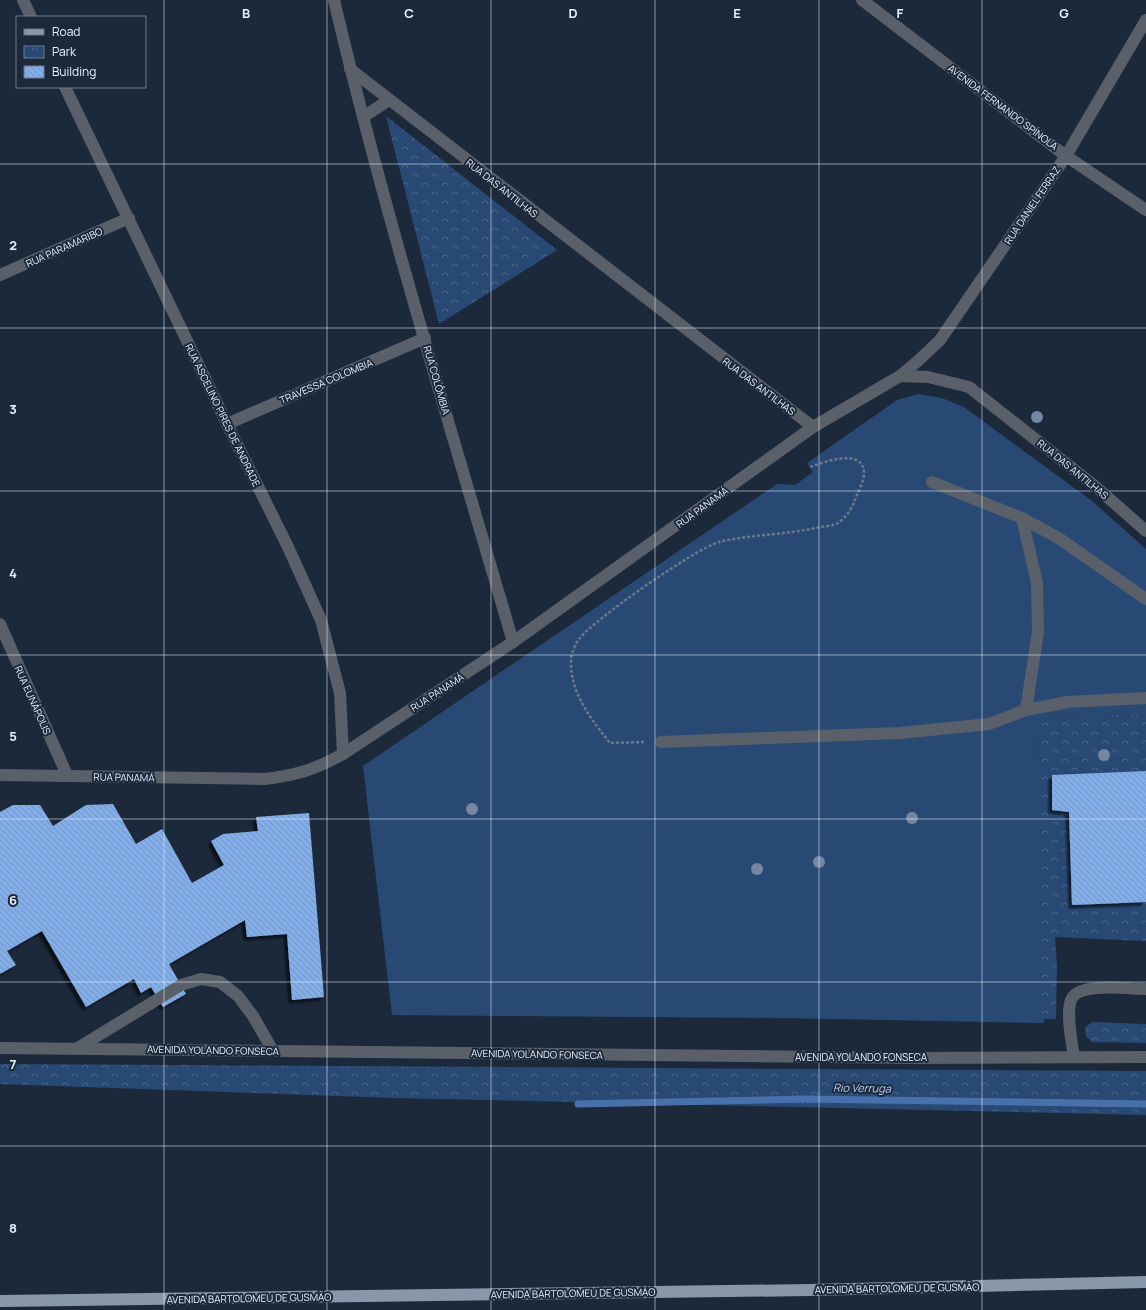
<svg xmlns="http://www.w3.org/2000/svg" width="1146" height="1310" viewBox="0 0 1146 1310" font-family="Manrope,sans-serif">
<defs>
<pattern id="park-crowns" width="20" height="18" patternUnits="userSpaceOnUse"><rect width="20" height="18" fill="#294975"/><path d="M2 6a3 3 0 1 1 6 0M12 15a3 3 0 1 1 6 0" fill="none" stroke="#48648a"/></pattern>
<pattern id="building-back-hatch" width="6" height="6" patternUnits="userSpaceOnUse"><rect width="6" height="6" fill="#81aeeb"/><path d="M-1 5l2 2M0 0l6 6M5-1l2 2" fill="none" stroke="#7295c3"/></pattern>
<filter id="shadow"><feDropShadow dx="-3.5" dy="3.5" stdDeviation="1" flood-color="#0009"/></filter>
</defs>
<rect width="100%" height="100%" fill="#1c293b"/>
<!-- grass -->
<polygon fill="#294975" points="918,394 942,398 964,407 1092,501 1146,549 1146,714 1058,717 1038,724 1044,1023 779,1018 392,1015 363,766 777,484 795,485 813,472 807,463 897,400"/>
<!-- park -->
<g fill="url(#park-crowns)">
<polygon points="386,116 557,250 439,324"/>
<polygon points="1146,714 1146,941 1055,937 1057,964 1056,1019 1042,1019 1038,724 1058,717"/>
<polygon points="1093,1022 1146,1024 1146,1043 1092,1042 1086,1036 1085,1027"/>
<polygon points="0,1064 1146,1071 1146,1115 394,1098 0,1084"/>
</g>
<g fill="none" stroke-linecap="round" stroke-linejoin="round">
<!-- stream -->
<polyline stroke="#4871ab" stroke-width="7" points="578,1104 806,1099 1146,1104"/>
</g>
<!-- building -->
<g fill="url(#building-back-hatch)" filter="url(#shadow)">
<polygon points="1146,771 1146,902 1072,905 1069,812 1052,810 1052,775"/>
<polygon points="113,804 136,844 162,829 192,883 224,865 211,841 223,834 258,831 256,817 309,813 324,997 292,1000 287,934 247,937 245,920 169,964 186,994 163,1007 151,987 141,993 134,979 86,1007 42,931 7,951 16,965 0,974 0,812 13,805 40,805 53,826 86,805"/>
</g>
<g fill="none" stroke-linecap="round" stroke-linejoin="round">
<!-- path -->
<path stroke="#6d7888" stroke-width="2.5" stroke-dasharray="3 2" stroke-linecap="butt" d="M644 742 610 743C591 719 570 693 571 660 571 654 576 642 580 638 596 618 695 549 719 542 752 534 787 535 820 527 825 526 834 526 838 523 844 519 852 509 854 502 857 494 864 482 864 473 863 447 824 462 810 467"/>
<!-- minor -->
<g stroke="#596069" stroke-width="12">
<polyline points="23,0 31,17"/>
<path d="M334 0C385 216 451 429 513 642"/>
<polyline points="862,0 1066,156 1146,210"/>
<polyline points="350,69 813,427"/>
<polyline points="65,87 227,424 288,547 321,620 340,693 343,754"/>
<polyline points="363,117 389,100"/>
<polyline points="0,275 129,218"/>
<polyline points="900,376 928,377 969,387 1096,487 1146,531"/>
<polyline points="227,424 425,338"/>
<polyline points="932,482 1022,518 1060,539 1146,599"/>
<polyline points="1022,518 1037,583 1038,632 1026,710"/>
<polyline points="0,624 67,775"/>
<polyline points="661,742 900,733 989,724 1026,710 1068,702 1146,698"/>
<path d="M0 775 265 779C297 775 314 770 343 754L513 642 813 427 900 376 919 360 940 340 1066 156 1146 20"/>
<polyline points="0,1048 915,1058 1146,1057"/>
<polyline points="76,1049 181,985 201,979 220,982 238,996 253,1016 273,1051"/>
<path d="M1074 1057C1072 1043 1065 1010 1072 998 1081 982 1129 989 1146 989"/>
</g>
<!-- major -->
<polyline stroke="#8997aa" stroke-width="12" points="0,1301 809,1290 1146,1282"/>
</g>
<!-- trees -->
<g fill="#7486a1">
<circle cx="1037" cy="417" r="6"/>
<circle cx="1104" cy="755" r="6"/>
<circle cx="472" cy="809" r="6"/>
<circle cx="912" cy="818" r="6"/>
<circle cx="819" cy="862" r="6"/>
<circle cx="757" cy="869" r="6"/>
</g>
<!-- grid -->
<path fill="none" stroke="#e9f2fe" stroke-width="1" stroke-opacity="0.55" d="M164 0V1310M327 0V1310M491 0V1310M655 0V1310M819 0V1310M982 0V1310M0 164H1146M0 328H1146M0 491H1146M0 655H1146M0 819H1146M0 982H1146M0 1146H1146"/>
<g text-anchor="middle" stroke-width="4" stroke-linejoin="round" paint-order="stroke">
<!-- street labels -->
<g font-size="10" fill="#e9f2fe" stroke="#1c293b">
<text transform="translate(1003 107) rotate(37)" y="4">AVENIDA FERNANDO SPÍNOLA</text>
<text transform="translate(502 188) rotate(38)" y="4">RUA DAS ANTILHAS</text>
<text transform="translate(1032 205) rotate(-56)" y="4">RUA DANIEL FERRAZ</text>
<text transform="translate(64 247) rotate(-24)" y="4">RUA PARAMARIBO</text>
<text transform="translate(437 380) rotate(74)" y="4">RUA COLÔMBIA</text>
<text transform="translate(326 381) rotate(-23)" y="4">TRAVESSA COLOMBIA</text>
<text transform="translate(759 386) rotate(37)" y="4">RUA DAS ANTILHAS</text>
<text transform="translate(223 415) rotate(64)" y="4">RUA ASCELINO PIRES DE ANDRADE</text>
<text transform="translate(1073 469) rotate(39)" y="4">RUA DAS ANTILHAS</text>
<text transform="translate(702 507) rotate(-36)" y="4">RUA PANAMÁ</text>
<text transform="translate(437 692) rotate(-33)" y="4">RUA PANAMÁ</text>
<text transform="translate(33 700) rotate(66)" y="4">RUA EUNÁPOLIS</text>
<text transform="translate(124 777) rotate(1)" y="4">RUA PANAMÁ</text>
<text transform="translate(213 1050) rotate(1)" y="4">AVENIDA YOLANDO FONSECA</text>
<text transform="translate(537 1054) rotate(1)" y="4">AVENIDA YOLANDO FONSECA</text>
<text x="861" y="1061">AVENIDA YOLANDO FONSECA</text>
<text transform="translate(897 1288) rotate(-1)" y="4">AVENIDA BARTOLOMEU DE GUSMÃO</text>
<text transform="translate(573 1293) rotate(-1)" y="4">AVENIDA BARTOLOMEU DE GUSMÃO</text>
<text transform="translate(249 1298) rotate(-1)" y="4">AVENIDA BARTOLOMEU DE GUSMÃO</text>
</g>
<!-- water labels -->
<g font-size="11" font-style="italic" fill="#c0d8f9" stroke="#1c293b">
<text transform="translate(862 1088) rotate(1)" y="4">Rio Verruga</text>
</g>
</g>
<g font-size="13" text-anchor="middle" font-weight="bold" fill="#e9f2fe" stroke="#1c293b" stroke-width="4" stroke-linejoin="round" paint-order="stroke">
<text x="246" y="18">B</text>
<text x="409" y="18">C</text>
<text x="573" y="18">D</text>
<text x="737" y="18">E</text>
<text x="900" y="18">F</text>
<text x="1064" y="18">G</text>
<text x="13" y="250">2</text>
<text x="13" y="414">3</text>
<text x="13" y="578">4</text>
<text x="13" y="741">5</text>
<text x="13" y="905">6</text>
<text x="13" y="1069">7</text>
<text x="13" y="1233">8</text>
</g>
<!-- legend -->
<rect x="16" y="16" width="130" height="72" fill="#1c293b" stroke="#6e7989"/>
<rect x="24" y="29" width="20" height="6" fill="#8997aa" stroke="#6e7989"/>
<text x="52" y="36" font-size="12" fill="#e9f2fe">Road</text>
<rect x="24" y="46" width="20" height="12" fill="url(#park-crowns)" stroke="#6e7989"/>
<text x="52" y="56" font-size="12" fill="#e9f2fe">Park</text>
<rect x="24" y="66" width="20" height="12" fill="url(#building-back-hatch)" stroke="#6e7989"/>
<text x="52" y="76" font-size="12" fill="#e9f2fe">Building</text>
</svg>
